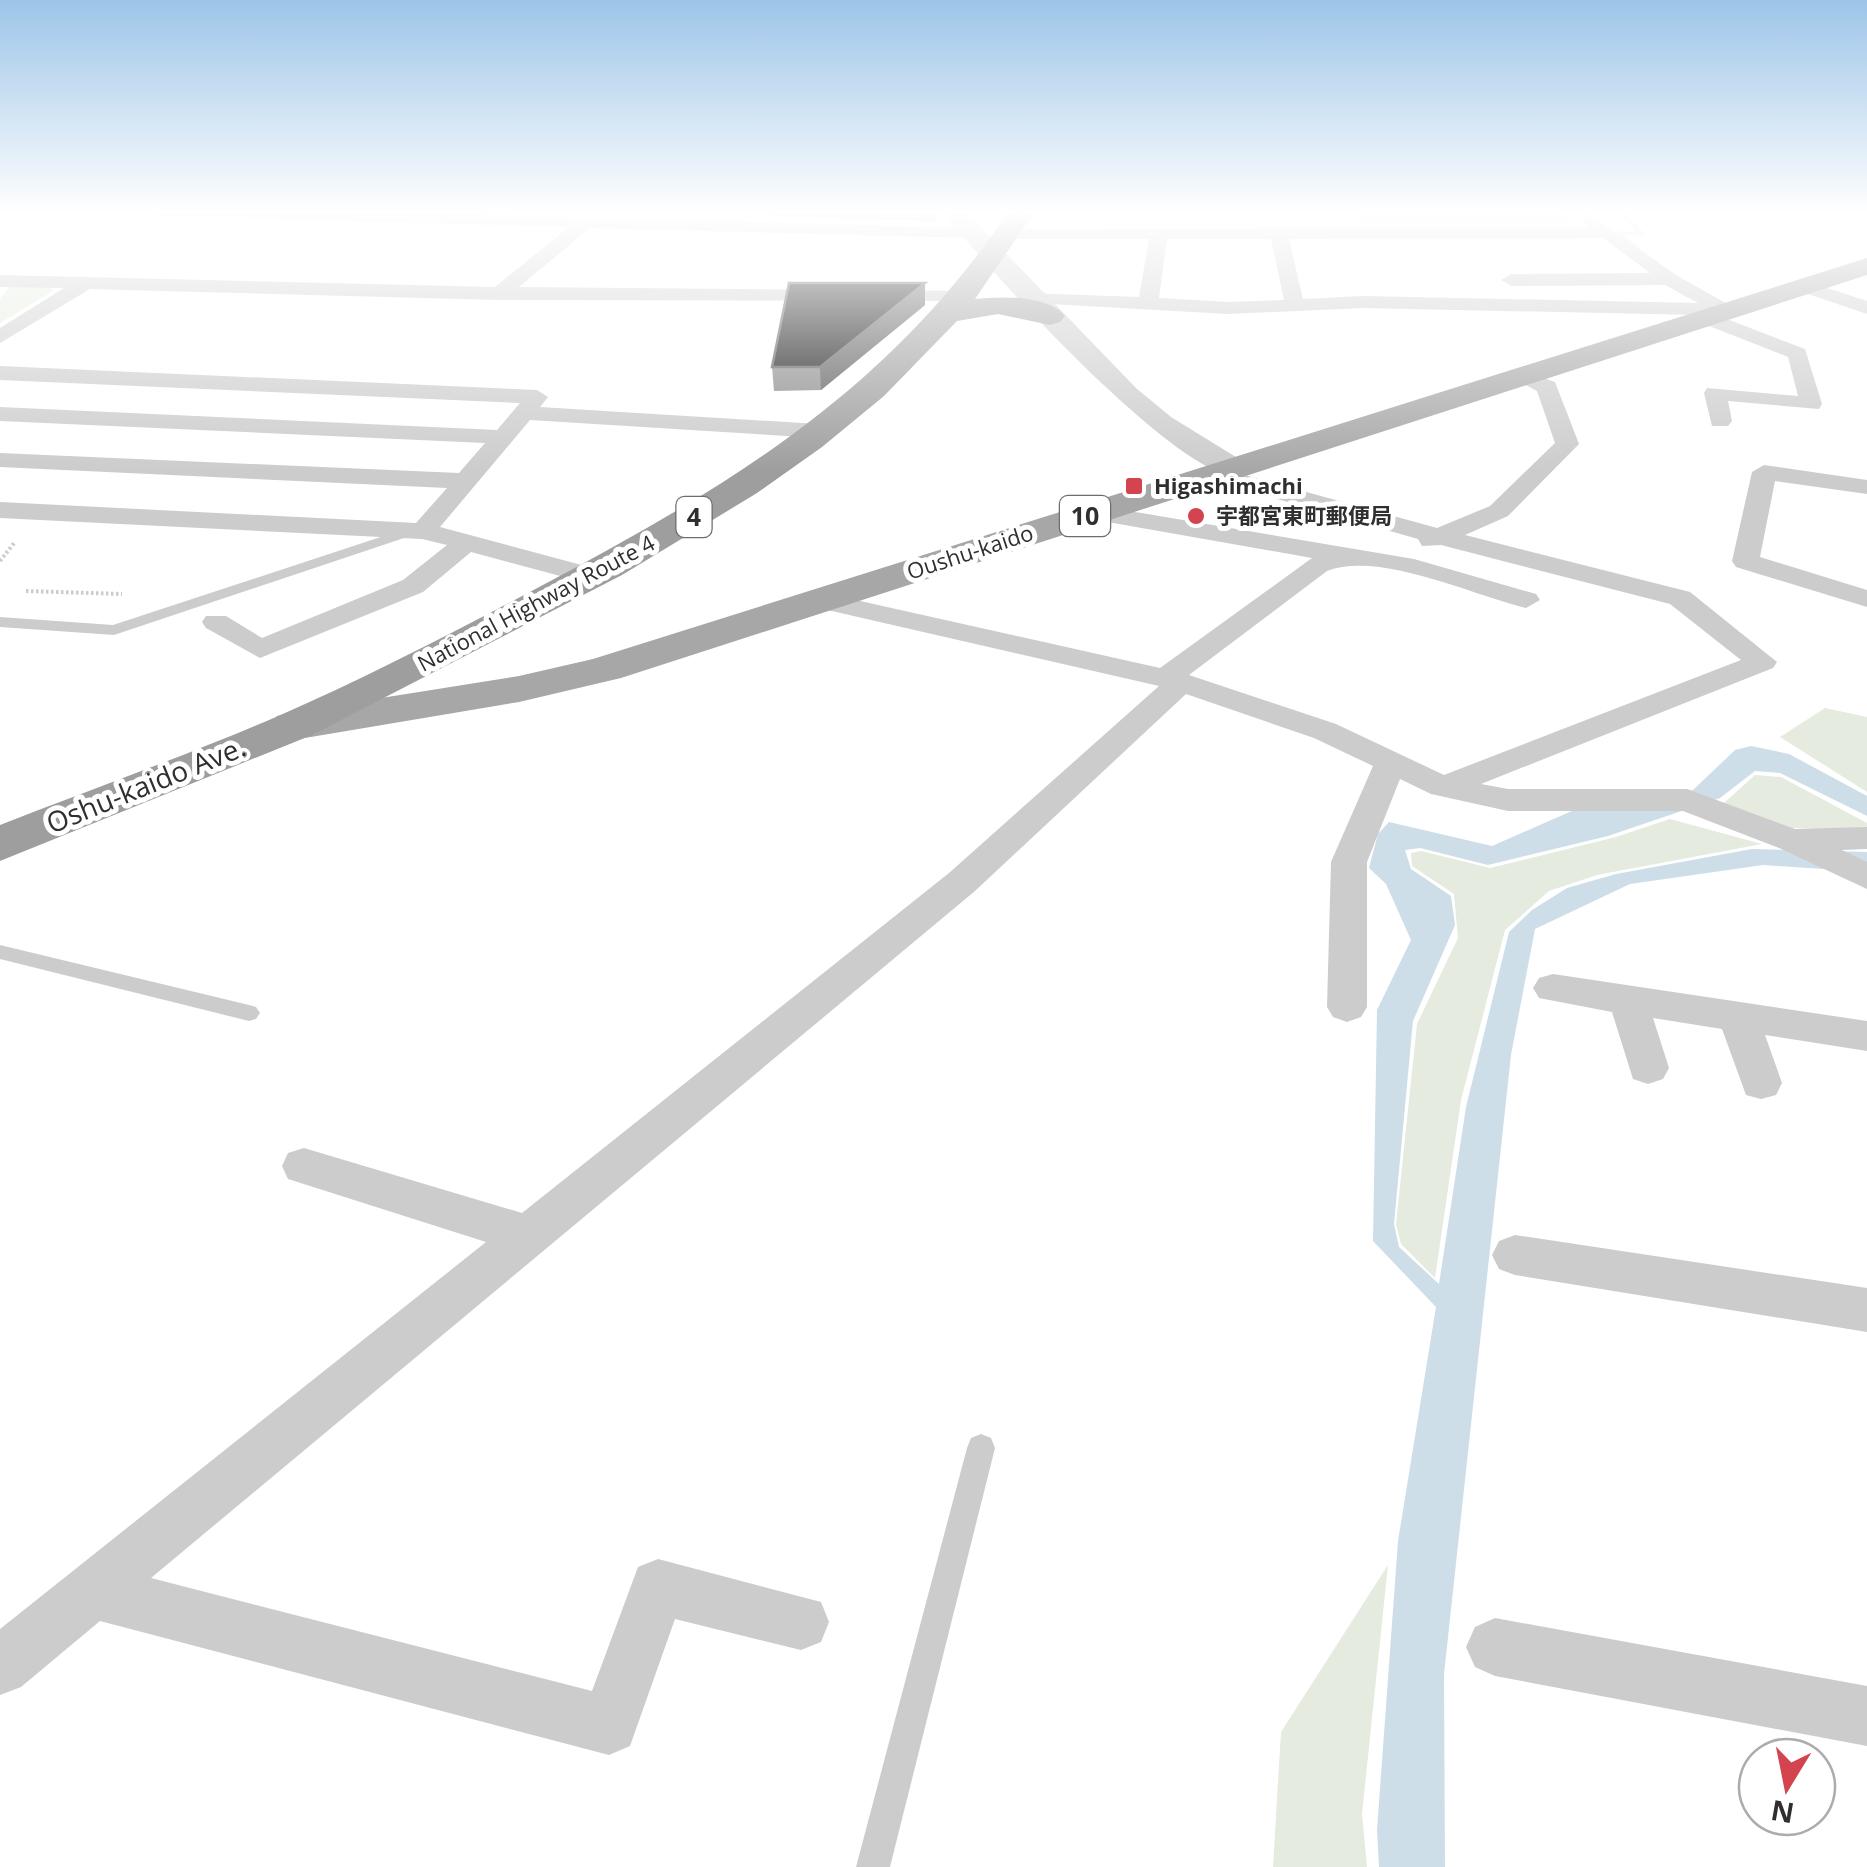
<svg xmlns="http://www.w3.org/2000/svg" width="1867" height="1867" viewBox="0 0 1867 1867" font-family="'Open Sans','Noto Sans JP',sans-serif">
<rect width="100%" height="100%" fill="#fff"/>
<!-- green -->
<g fill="#e5ebdf">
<polygon points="1359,211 1561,211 1585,230 1354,228"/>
<polygon points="11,285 48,286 53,291 0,323 0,299"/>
<polygon points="1825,708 1867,717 1867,792 1780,737"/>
<polygon points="1755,775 1781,777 1867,823 1867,830 1791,828 1724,803"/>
<polygon points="1670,819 1762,844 1597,875 1549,891 1505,930 1461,1100 1435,1278 1401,1244 1396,1224 1417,1024 1458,938 1454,894 1412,866 1411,853 1421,851 1490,868 1616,837"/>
<polygon points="1388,1565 1362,1814 1367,1867 1273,1867 1281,1732"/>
</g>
<!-- water -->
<polygon fill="#cddee9" points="1751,746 1789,754 1867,796 1867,816 1780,773 1755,771 1720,798 1608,836 1488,865 1420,848 1405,850 1411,869 1451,896 1455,925 1413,1021 1394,1224 1399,1247 1439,1284 1466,1107 1509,932 1532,910 1567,888 1616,874 1752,849 1867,852 1867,872 1763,865 1630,884 1535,929 1511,1055 1444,1674 1445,1867 1379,1867 1377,1830 1398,1541 1436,1307 1373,1241 1377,1010 1411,940 1386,884 1369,868 1378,834 1389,822 1492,846 1574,810 1636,804 1693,790 1735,750"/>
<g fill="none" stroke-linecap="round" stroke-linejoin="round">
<!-- stream -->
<polygon fill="#cddee9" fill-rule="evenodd" points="1618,211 1624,211 1645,234 1642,236 1624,235 1640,248 1640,250 1636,250 1614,233 1617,231 1636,232"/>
<!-- path -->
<g stroke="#ccc" stroke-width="4" stroke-dasharray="2.5 2.5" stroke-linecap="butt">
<polyline points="0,561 15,542"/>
<polyline points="26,591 122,594"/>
</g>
<!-- service -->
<g fill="#ccc" fill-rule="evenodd">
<polygon points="411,527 416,528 416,534 114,635 0,627 0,617 113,625"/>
<polygon points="0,945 249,1005 256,1007 260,1013 256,1019 249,1021 0,959"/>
<polygon points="981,1434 991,1438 995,1448 890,1867 856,1867 967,1448 971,1438"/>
</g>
<!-- minor -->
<g fill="#ccc" fill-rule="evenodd">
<polygon points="150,211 350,211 974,228 983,233 974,238 590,228 519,287 971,291 971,299 964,301 499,300 90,289 0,343 0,328 64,288 0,287 0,275 495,287 569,227 159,216"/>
<path d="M1589 214 1676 275 1738 310 1735 314 1719 316 1805 349 1822 404 1819 409 1728 401 1732 421 1728 426H1712L1704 393 1707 388 1798 396 1788 357 1699 322 1698 315 1363 308 1228 314 1033 303 1023 297 1026 293 1139 297 1149 239H1009L1000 234 1009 229 1589 228 1580 219ZM1603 238 1650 273 1511 274 1501 280 1511 286 1665 285 1698 303 1363 296 1303 299 1289 239ZM1167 239H1271L1284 300 1228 302 1159 298Z"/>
<polygon points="1803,280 1867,301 1867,314 1796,290 1796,282"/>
<polygon points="0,366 537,390 548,397 540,407 819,424 831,431 819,438 530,420 440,527 600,570 604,576 600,582 590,584 471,552 423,592 260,658 206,628 202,622 206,616 226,616 262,638 403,580 447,545 422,539 0,518 0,502 416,523 447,488 0,467 0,453 459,473 485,443 0,421 0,407 497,430 520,403 0,380"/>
<path d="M1522 370 1555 382 1579 444 1508 516 1465 535 1690 592 1777 662 1773 668 1481 784 1508 789H1687L1795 829 1867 827V849L1842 850 1867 862V889L1779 848 1683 811H1508L1431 794 1400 779 1367 862V1007L1361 1017 1347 1022 1333 1017 1327 1007 1331 862 1373 766 1314 738 1186 694 975 891 151 1578 592 1691 638 1567 658 1559 821 1602 829 1622 821 1642 801 1650 675 1619 630 1746 609 1755 100 1621 21 1687 0 1695V1629L486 1242 288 1179 282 1166 288 1153 304 1148 522 1213 949 873 1159 686 810 606 806 600 810 594 820 592 1160 668 1312 558 1085 518 1081 513 1094 505 1414 559 1536 594 1540 600 1526 608C1471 595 1380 551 1327 571L1189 675 1336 724 1444 775 1741 660 1670 604 1441 545 1422 546 1418 539 1207 479 1204 474 1216 467 1437 528 1490 506 1555 443 1537 391 1511 377Z"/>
<polygon points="1764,465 1867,480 1867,494 1775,481 1760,557 1867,590 1867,607 1736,567 1732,561 1752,472"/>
<polygon points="1553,974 1867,1021 1867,1051 1765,1035 1782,1083 1776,1095 1761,1099 1746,1095 1722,1029 1653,1018 1669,1068 1663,1079 1648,1084 1633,1079 1612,1012 1539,998 1533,988 1539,978"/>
<polygon points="1515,1235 1867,1288 1867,1332 1515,1275 1499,1269 1492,1255 1499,1241"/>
<polygon points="1495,1618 1867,1686 1867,1746 1495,1676 1475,1667 1466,1647 1475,1627"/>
</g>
<!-- tertiary -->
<path fill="#ccc" fill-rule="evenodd" d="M942 211H965L1136 388 1171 417 1244 462 1248 469 1244 476C1186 490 980 261 942 211Z"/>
<!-- primary -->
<polygon fill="#a7a7a7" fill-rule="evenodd" points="1867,258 1867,275 621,678 519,702 293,740 277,736 270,726 277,716 293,712 519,676 593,659"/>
<!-- trunk -->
<path fill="#9e9e9e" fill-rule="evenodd" d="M1009 211H1035L975 299C1000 296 1048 295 1065 316L1060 322 1050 325 998 314 957 321 884 396 822 447 757 493 622 575 312 735 0 861V825C92 789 185 756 276 717 366 678 454 632 541 586 730 486 888 391 1009 211Z"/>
</g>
<!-- wall -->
<g fill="#8a8a8a">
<polygon points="772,211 936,211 936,221 773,216"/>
<polygon points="925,305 821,390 774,391 772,367"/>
</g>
<!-- shaded-wall -->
<polygon fill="#5c5c5c" points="925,283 925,305 821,390 820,367"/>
<!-- building -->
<polygon fill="#161616" stroke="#5c5c5c" stroke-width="2.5" points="789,283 925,283 820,367 772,367"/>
<!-- sky -->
<linearGradient id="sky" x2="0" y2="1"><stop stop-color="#9dc5e8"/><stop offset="0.45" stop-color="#fff"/><stop offset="1" stop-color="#fff" stop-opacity="0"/></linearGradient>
<rect width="1867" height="472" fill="url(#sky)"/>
<!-- markers -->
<g fill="#d34450" stroke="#fff" stroke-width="4">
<rect x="1124" y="476" width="20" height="20" rx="5"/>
<circle cx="1196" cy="516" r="10"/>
</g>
<g text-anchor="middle" stroke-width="10" stroke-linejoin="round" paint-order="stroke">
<!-- far-poi labels -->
<g font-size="22" font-weight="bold" fill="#2f2f2f" stroke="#fff" text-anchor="start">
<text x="1154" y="494">Higashimachi</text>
<text x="1216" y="524">宇都宮東町郵便局</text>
</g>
<!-- far-street labels -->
<g font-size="22" fill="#2f2f2f" stroke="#fff">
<text transform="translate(970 552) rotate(-18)" y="8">Oushu-kaido</text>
<text transform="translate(536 603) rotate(-28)" y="8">National Highway Route 4</text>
</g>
<!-- shield labels -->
<g fill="#fff" stroke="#6d6d6d" stroke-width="2.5">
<rect x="1060" y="496" width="50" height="40" rx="8"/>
<rect x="676.5" y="497" width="35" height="40" rx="8"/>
</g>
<g font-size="25" font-weight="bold" fill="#2f2f2f">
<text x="1085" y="525">10</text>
<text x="694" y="526">4</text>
</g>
<!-- street labels -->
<g font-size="28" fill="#2f2f2f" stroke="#fff">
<text transform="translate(146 785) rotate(-22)" y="10">Oshu-kaido Ave.</text>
</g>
</g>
<!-- north arrow -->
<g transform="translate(1787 1787) rotate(190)"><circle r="48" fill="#ffffff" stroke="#acacac" stroke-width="2.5"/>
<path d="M0-8L18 38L0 25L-18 38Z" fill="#d34450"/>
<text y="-15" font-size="28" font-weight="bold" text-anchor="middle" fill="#2f2f2f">N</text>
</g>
</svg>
